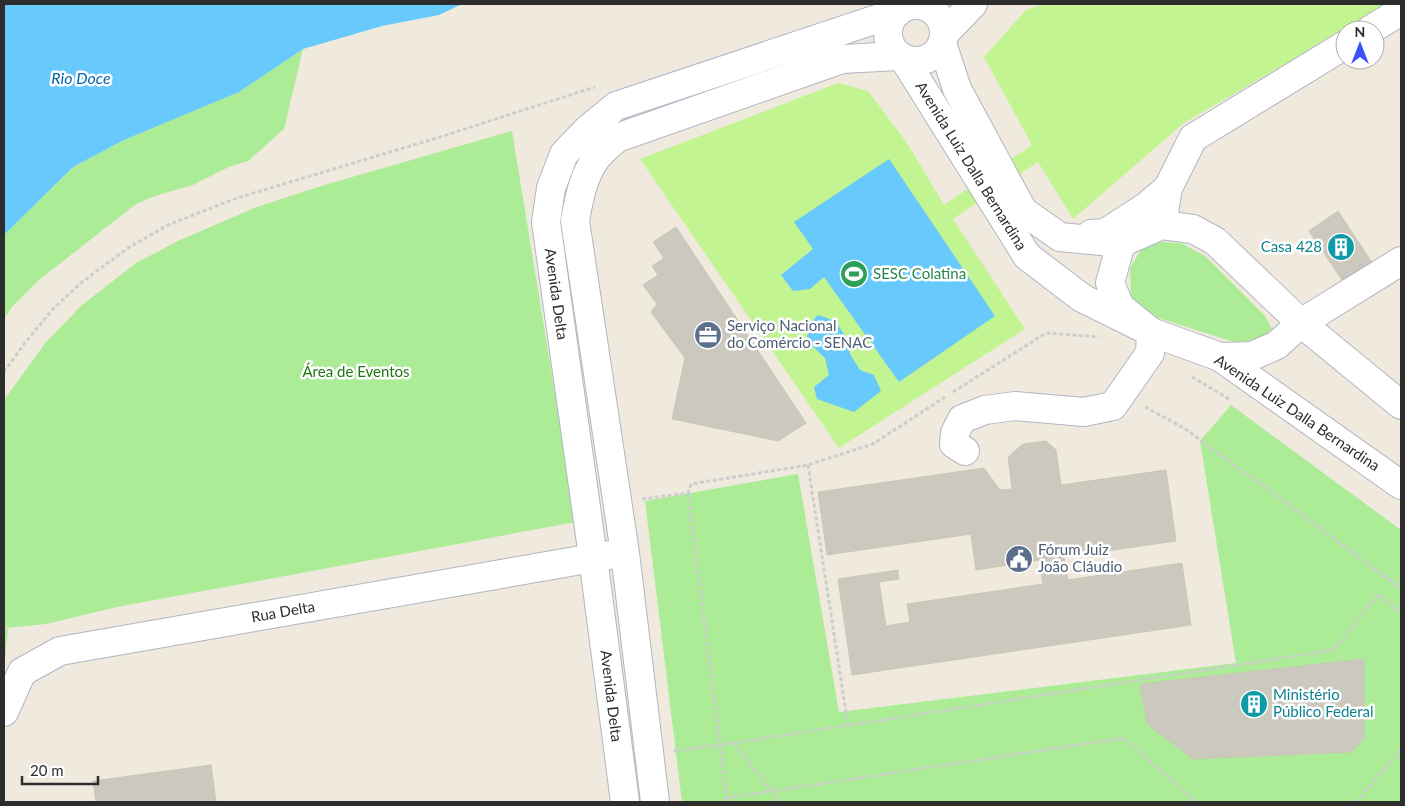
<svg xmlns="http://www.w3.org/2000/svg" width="1405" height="806" viewBox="0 0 1405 806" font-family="Lato,sans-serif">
<rect width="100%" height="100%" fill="#f0eade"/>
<!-- green -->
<g fill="#acec96">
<polygon points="303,49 284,129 248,161 229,167 193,185 155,196 136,204 39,280 12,307 4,319 4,235 73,167 124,140 239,92"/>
<polygon points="512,131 576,522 117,607 46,624 6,628 8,630 4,667 4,400 46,342 82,305 136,263 178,241 254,208 321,186"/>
<polygon points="1158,242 1181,243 1205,256 1265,316 1272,329 1259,340 1234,342 1149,315 1131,298 1130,268 1144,245"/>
<polygon points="1231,405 1401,530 1401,802 682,802 645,501 798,474 839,712 1236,663 1200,441"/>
</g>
<!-- pitch -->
<polygon fill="#c2f491" points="1044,4 1387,4 1184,123 1073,219 1038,162 953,219 1025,329 839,448 640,159 838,83 868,91 907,143 944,205 1032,145 984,57 1026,10"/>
<!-- water -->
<g fill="#67c9fc">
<polygon points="4,4 462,4 439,15 382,26 303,49 239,92 124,140 73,167 4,235"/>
<polygon points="889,159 995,316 899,382 824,277 810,289 793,291 781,275 813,249 794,222"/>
<polygon points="818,315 835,321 846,337 850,354 860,370 874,375 881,391 854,412 817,399 814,387 829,375 825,358 807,341 808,326"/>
</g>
<!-- building -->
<g fill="#cbc8bd" stroke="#ccc6b7">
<polygon points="1338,211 1373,264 1344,283 1309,231"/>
<polygon points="676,227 806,423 778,441 672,419 685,358 651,312 657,304 643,285 658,275 652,266 664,258 653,242"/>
<polygon points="1046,441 1056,450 1061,485 1166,470 1176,541 1064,557 1068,580 1182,563 1191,625 852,675 838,579 898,570 899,579 879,582 886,626 910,622 907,604 1043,584 1039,560 976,570 971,534 827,555 818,492 984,468 1000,490 1012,489 1008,457 1023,444"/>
<polygon points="1364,659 1364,739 1351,752 1193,759 1147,724 1140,684"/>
<polygon points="211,765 216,802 96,802 93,781"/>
</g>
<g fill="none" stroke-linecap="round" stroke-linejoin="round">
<!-- minor casing -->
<g stroke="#b2b4c2" stroke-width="30">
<g id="minor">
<circle cx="916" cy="33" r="28"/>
<polyline points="1370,30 1401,11"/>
<polyline points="944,34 973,4"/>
<polyline points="942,43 957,89 1023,211 1060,237 1121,243 1162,225 1193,229 1215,241 1301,323 1401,405"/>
<polyline points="904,59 1027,256 1082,298 1151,332 1220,357 1401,485"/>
<polyline points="1162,225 1168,188 1193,138 1345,45"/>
<polyline points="1091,234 1105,233 1147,206 1168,188"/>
<polyline points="1220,357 1252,356 1277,345 1301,323 1401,261"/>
<polyline points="965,451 954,444 955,433 962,419 985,410 1015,406 1084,412 1113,406 1150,353 1151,332 1120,307 1110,283 1121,243"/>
<polyline points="4,712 22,672 60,651 610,555"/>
<polyline points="625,802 593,557 546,222 551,188 564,154 588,129 616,106 898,12"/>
<path d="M655 802 625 553 575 221C579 198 583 176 597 157 603 150 610 144 617 138L842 59 899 56"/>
</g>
</g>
<!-- path -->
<g stroke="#cdcdcd" stroke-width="3" stroke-dasharray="4 2.5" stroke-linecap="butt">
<polyline points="4,372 24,344 53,309 82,282 128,248 168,225 237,198 440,137 595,87"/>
<polyline points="1192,377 1229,399"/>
<polyline points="953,392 1046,333 1099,337"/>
<polyline points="1145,407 1184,428 1401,588"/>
<polyline points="808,465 848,725"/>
<polyline points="688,493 727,802"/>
<polyline points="642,499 688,493 691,484 808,465 873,444 945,397"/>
<polyline points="734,743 780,802"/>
<polyline points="674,751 734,743 1334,650 1378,594 1401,612"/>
<polyline points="726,798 1124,738 1196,802"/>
<polyline points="1357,802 1401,749"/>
</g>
<!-- minor -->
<use href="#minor" stroke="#fff" stroke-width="28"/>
</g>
<!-- icons -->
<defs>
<g id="building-disc" transform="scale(1.4375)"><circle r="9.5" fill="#0f9aa8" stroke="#fff"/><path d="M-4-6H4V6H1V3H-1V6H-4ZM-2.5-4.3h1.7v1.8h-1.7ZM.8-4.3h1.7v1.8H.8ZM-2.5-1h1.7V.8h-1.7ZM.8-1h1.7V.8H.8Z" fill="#fff"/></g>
<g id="stadium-disc" transform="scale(1.4375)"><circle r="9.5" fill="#2e9e5b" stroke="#fff"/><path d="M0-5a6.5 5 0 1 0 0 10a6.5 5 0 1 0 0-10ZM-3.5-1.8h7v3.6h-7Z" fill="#fff"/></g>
<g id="office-disc" transform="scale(1.4375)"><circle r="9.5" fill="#5c6f8a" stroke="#fff"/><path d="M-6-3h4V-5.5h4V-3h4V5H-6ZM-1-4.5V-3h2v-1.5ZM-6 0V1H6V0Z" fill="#fff"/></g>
<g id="civic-disc" transform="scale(1.4375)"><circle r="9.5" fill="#5c6f8a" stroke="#fff"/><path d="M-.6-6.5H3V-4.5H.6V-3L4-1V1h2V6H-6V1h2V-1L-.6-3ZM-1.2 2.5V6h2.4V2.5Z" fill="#fff"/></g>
</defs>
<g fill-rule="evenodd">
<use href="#building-disc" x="1341" y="247"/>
<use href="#stadium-disc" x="854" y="274"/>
<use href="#office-disc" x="708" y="335"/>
<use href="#civic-disc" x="1019" y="559"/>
<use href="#building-disc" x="1254" y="704"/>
</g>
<g text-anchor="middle" stroke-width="5" stroke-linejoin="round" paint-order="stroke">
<!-- street labels -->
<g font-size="15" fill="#2d2d2d" stroke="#fff">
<text transform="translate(971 166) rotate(58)" y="5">Avenida Luiz Dalla Bernardina</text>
<text transform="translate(556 294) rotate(82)" y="5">Avenida Delta</text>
<text transform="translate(1297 413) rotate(34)" y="5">Avenida Luiz Dalla Bernardina</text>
<text transform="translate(283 612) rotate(-10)" y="5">Rua Delta</text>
<text transform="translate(611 696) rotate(83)" y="5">Avenida Delta</text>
</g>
<!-- culture labels -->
<g font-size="15" fill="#0d838f" stroke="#fff" text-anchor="end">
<text x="1322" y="252">Casa 428</text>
<text x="1273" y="700" text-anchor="start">Ministério<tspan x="1273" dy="17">Público Federal</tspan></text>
</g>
<!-- leisure labels -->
<g font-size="15" fill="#27864d" stroke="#fff" text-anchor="start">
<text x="873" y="279">SESC Colatina</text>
</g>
<!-- service labels -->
<g font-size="15" fill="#4e5e75" stroke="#fff" text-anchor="start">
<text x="727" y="331">Serviço Nacional<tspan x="727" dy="17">do Comércio - SENAC</tspan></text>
<text x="1038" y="555">Fórum Juiz<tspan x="1038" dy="17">João Cláudio</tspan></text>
</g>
<!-- park labels -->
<g font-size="15" fill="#207513" stroke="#fff">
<text x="356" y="377">Área de Eventos</text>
</g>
<!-- water labels -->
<g font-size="16" font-style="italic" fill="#0065ae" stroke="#fff">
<text x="81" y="84">Rio Doce</text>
</g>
</g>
<!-- border -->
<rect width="1405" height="806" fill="none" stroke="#2d2d2d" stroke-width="10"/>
<!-- north arrow -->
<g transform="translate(1360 45)"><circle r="24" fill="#ffffff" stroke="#ababab"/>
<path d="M0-4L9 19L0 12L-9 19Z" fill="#3c52ff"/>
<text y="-8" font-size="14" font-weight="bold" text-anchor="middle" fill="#2d2d2d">N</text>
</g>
<!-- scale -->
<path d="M22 776v8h76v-8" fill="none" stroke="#2d2d2d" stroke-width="2.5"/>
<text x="30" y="776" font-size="15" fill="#2d2d2d" stroke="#ffffff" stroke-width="4" paint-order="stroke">20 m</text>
</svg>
